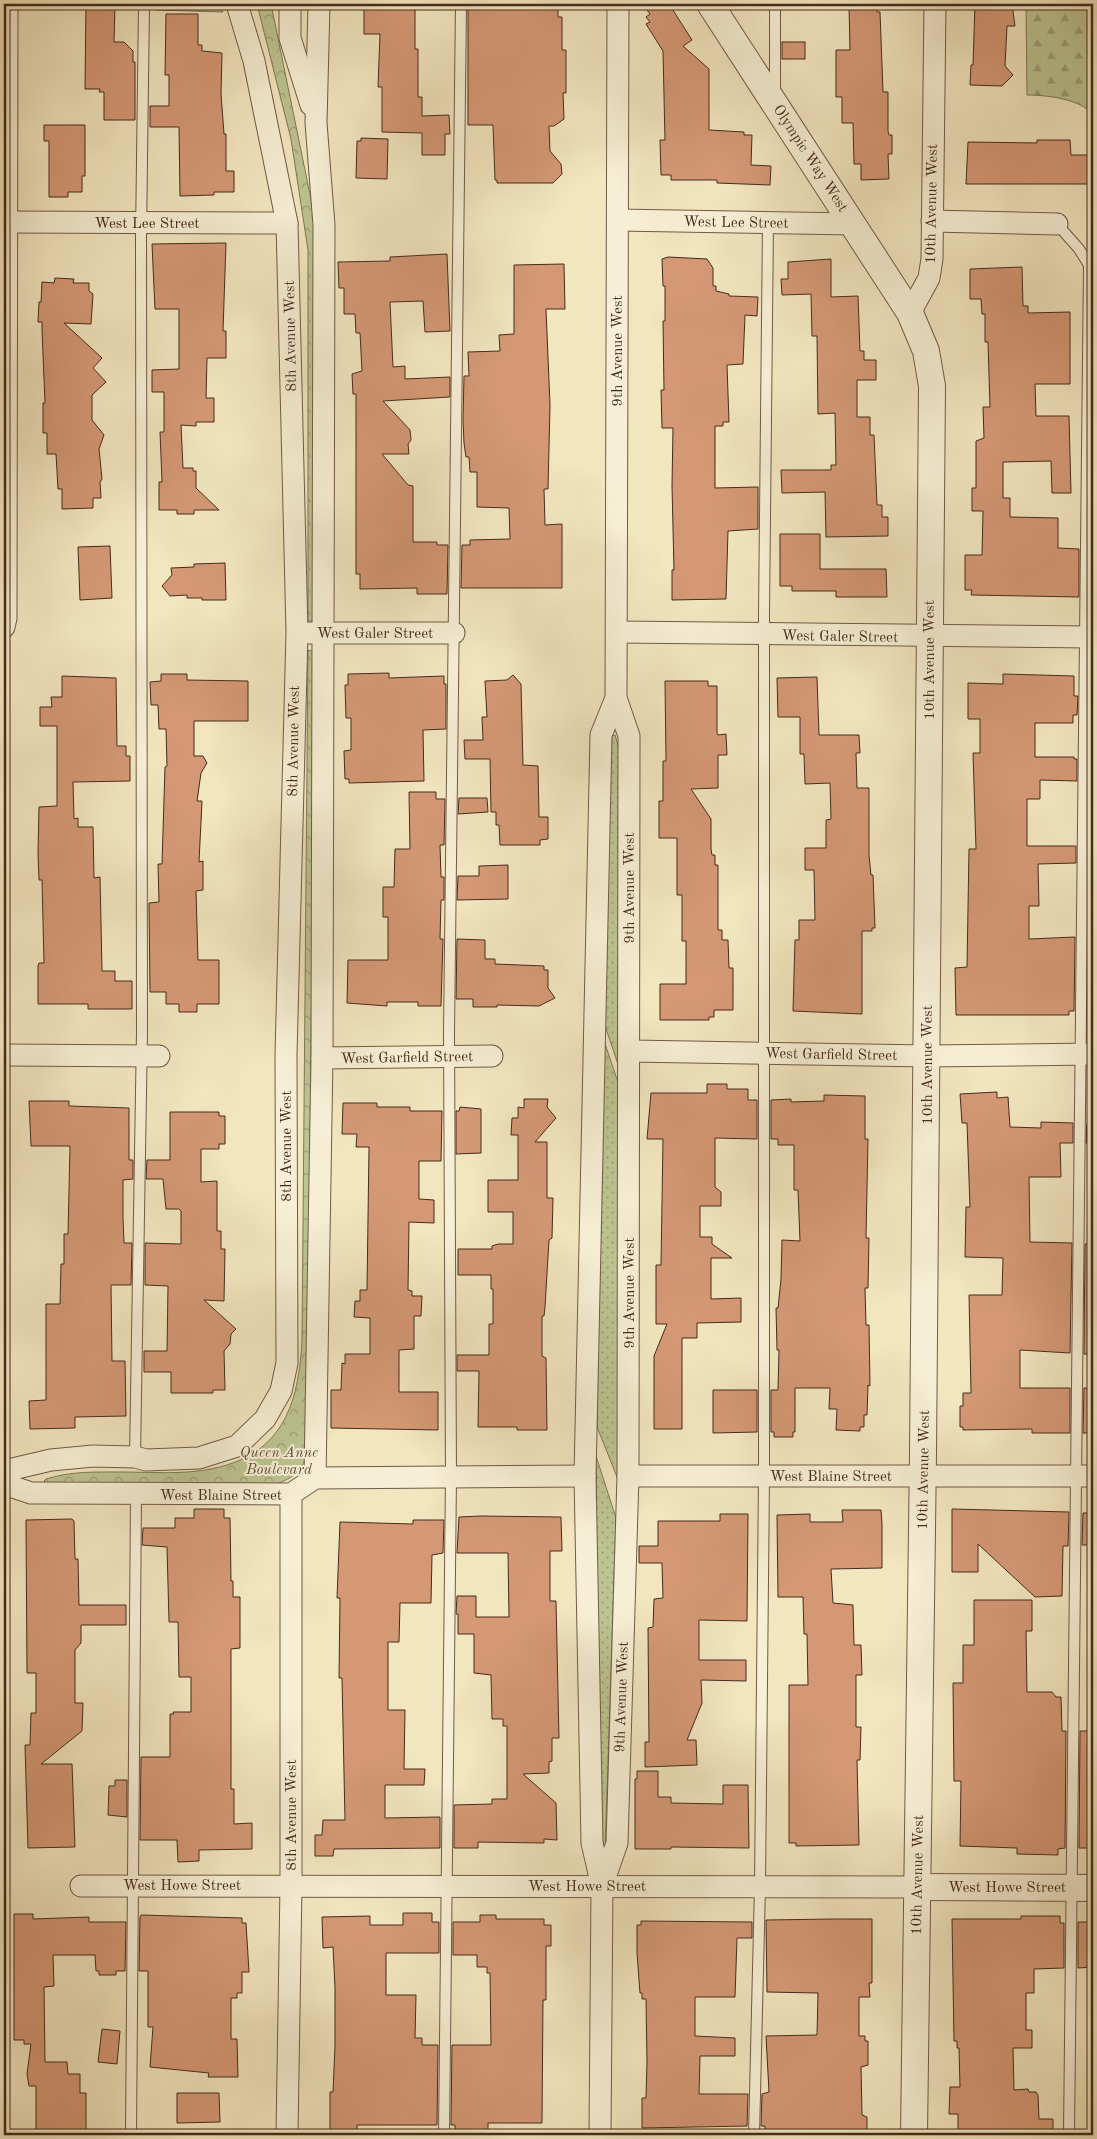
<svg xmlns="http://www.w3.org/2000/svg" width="1097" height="2139" viewBox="0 0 1097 2139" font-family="'Old Standard TT',serif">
<defs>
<pattern id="grass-dots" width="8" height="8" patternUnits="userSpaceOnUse" patternTransform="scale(1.25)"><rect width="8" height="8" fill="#bcc491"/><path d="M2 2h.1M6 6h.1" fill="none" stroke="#9b9f76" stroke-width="1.8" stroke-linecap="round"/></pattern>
<pattern id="forest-firs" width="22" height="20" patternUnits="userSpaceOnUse" patternTransform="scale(1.25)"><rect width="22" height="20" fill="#bcc491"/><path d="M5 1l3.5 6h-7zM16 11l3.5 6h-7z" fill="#9b9f76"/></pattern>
<pattern id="park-crowns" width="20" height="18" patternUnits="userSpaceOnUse" patternTransform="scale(1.25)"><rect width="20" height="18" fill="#bcc491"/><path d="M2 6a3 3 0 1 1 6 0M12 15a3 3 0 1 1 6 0" fill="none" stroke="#9b9f76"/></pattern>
</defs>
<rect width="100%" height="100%" fill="#f2e6bf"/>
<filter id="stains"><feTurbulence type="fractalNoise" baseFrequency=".004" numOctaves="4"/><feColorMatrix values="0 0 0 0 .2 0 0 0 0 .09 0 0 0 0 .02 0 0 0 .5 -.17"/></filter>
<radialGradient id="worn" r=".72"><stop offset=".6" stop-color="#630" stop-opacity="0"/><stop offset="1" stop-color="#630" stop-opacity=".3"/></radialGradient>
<!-- grass -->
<g fill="url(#grass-dots)" stroke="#817857">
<polygon points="156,4 218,4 223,12 156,10"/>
<polygon points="615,735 619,749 623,1079 603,1020 611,736"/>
<polygon points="600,1029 623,1097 619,1482 597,1427"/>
<polygon points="596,1456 616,1518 605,1854 596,1805"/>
</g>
<!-- forest -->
<path fill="url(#forest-firs)" stroke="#817857" d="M1026 4H1093V115C1082 99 1046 95 1027 95Z"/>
<!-- park -->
<g fill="url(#park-crowns)" stroke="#817857">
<polygon points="257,4 271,4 315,219 315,621 308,621 308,250 291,139"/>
<path d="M308 650 315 652 307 1451C303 1474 292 1478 271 1486L48 1485 44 1481 46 1479C72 1471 95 1472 122 1472 147 1472 173 1474 198 1471 277 1461 298 1414 302 1341Z"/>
</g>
<!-- building -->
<g fill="#d49875" stroke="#462b1d">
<polygon points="86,4 115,4 114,42 124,42 133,51 133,62 135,62 135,120 104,120 104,92 99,92 100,89 85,89"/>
<polygon points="364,4 415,4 415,49 418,49 418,97 422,97 422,116 449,115 450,134 445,134 445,155 422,155 422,133 382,132 382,87 378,87 380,34 364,34"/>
<polygon points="468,4 558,4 558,17 562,17 562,50 566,50 566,93 563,93 564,119 554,126 549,126 550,151 561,164 562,174 553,183 497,183 497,180 495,180 493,125 468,125"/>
<polygon points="659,4 669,4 692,40 683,46 709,69 709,130 744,132 744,135 752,135 751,165 771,166 770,185 717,183 717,180 671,180 671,175 661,175 660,140 665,140 663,51 646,24 650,22 646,17 650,14 647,10"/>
<polygon points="849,4 877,4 877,12 880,12 883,92 888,92 888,131 889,135 892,135 892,154 888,154 889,179 861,180 861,164 854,164 853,123 842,123 842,97 836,97 836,50 850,50"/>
<polygon points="975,4 1012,4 1015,26 1007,26 1005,66 1013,75 1002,86 970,85 971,65 973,65"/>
<polygon points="166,14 198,14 198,45 202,45 202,51 222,53 221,94 224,134 226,134 226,171 234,171 234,192 214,192 214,195 180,196 179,127 150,127 150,106 169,106 169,75 165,75"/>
<rect x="782" y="42" width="23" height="17"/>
<polygon points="44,125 85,125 85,176 82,176 82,192 68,192 68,197 49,197 49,141 44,141"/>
<polygon points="361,138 388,139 387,179 356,178 357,141 361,141"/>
<polygon points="1037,140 1070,140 1071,155 1093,155 1093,184 966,184 968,142 1037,143"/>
<polygon points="226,243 223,331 226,331 226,358 207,358 206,398 214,398 214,422 196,422 196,426 181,425 183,468 193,468 193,471 196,471 196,488 219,510 194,510 194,514 177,514 177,510 159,510 159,482 162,482 160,432 164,432 164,392 152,392 152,370 179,369 179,309 155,309 152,244"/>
<polygon points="447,254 450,331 425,332 423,301 390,302 393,367 405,366 405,379 450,377 450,397 383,401 410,430 411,440 408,444 409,454 382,454 408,485 413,486 413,542 437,542 437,545 448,545 447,594 417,594 417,588 360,589 360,574 356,574 356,394 353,394 352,374 362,371 360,333 356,333 355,314 344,314 344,288 339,288 338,262 390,261 390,257"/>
<polygon points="668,257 707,259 713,268 713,286 716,286 716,291 729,294 729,296 758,297 757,316 745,315 743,364 727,365 729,422 723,422 723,426 715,426 715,488 758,487 758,529 728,531 726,599 672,600 672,570 674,570 672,486 673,428 662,428 661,390 664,390 663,321 665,321 665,286 663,286 662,259"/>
<polygon points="831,259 831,297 858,296 860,351 864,351 864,360 876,360 876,380 857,380 857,417 870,417 870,435 874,435 877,505 882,505 882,517 888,517 888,536 826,537 825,492 782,493 781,470 831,470 831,465 836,465 835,413 818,414 817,336 812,336 811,294 782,295 781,279 788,279 788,262"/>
<polygon points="564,264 565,309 546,309 550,405 548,489 544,489 545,525 562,524 562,588 461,588 462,545 470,545 470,540 510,539 509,508 477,507 477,472 470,472 469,457 466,457 464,443 463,419 464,376 469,376 468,352 500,351 499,335 514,334 514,265"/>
<polygon points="1022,267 1023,306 1028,306 1028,313 1070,312 1070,384 1035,384 1036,416 1069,416 1071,493 1052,493 1051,461 1003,462 1003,498 1010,498 1010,517 1058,518 1058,548 1079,549 1079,597 971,595 972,590 965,590 965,555 982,555 983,511 972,511 972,488 976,488 976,441 984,438 983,407 990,407 988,342 985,342 985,314 982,314 981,299 970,299 970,269"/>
<polygon points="55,278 74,279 73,283 89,283 89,291 93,294 91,324 64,323 102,358 93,368 106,382 92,395 92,420 104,435 99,449 102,479 100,482 101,498 93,498 93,508 62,509 62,489 58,489 56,454 47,454 47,433 43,433 43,403 45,403 42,330 42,322 38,322 39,302 41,302 42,282 54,283"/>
<polygon points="780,534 820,534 820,569 886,569 887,597 836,597 836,591 792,591 792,586 780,586"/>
<polygon points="110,546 112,598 80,600 78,547"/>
<polygon points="225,563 226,600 202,600 202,598 187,598 187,595 170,596 162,586 172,575 171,568 194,567 194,564"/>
<polygon points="389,673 389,678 444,676 444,684 446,684 446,729 423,730 424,781 349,783 349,779 345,779 344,751 351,750 351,718 346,718 345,685 348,685 348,674"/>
<polygon points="161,674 187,674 187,680 248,681 248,721 194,721 194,756 203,756 207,763 201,773 197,801 202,801 199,862 203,861 203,890 196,891 198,960 219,960 219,1004 197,1004 197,1012 179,1012 179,1004 166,1004 166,992 150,992 149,903 159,902 158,864 162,864 165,767 167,766 166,729 159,729 158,705 151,705 150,682 161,681"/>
<polygon points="1003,674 1074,676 1074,696 1078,696 1077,715 1073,715 1073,723 1035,723 1035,757 1074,757 1074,759 1077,759 1077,781 1040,780 1040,799 1027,799 1027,846 1076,846 1076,863 1038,864 1039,906 1029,906 1029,939 1075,937 1074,1011 1069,1011 1069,1015 956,1015 955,968 967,967 969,849 976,849 973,753 980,753 980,719 968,719 968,683 1003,684"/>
<polygon points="513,675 521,684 523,765 538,766 539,817 548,817 548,839 540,840 540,845 500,845 499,825 496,825 496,812 491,812 490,759 465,759 464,740 483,740 482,717 487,717 485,681 507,680"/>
<polygon points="62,676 116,678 117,746 126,746 126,756 130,756 130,781 73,782 74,819 78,818 78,827 93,827 94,878 100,877 102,971 115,971 115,981 132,981 132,1009 88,1009 88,1004 38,1004 38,966 39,963 44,963 42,880 39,880 38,853 39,807 57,806 57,726 40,726 40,707 52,707 51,697 62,697"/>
<polygon points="817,677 819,735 859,735 860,753 856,753 857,788 869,788 869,855 871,875 873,875 875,928 872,928 872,931 862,931 862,1014 793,1011 795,940 799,940 799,920 815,920 814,870 805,870 805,848 826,848 826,820 831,819 830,783 805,784 804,754 800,754 800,717 778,717 777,678"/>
<polygon points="665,681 708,681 708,686 717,686 717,733 718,735 726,734 727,755 718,755 718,788 691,789 711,819 711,849 712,855 715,855 715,865 718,865 718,930 722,930 722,940 728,940 729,968 733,968 733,1010 714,1010 714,1017 709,1017 709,1020 660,1020 660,984 686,984 686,941 682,941 682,895 677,895 677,838 659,838 659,801 663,801 663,761 666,761"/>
<polygon points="409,792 436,792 436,799 445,799 444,845 440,845 441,877 444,877 444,900 441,900 440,939 443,939 441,1006 418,1006 418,1002 387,1002 387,1006 347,1003 348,960 388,960 388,917 383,917 383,887 394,887 395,849 410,849"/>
<polygon points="459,798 487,798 488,812 458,814"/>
<polygon points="508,865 508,899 457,900 458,876 479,876 479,866"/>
<polygon points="1089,936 1093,936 1093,1011 1088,1011"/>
<polygon points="457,939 485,940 485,959 495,959 495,964 544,966 544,970 548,970 548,988 555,998 539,1006 497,1005 497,1007 473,1007 473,999 456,999"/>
<polygon points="707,1084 727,1084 727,1089 748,1089 748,1100 757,1100 757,1139 715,1138 715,1187 721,1192 721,1206 700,1206 700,1237 712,1237 712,1244 732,1258 711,1258 711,1299 741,1298 741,1322 697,1323 697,1338 682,1338 682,1429 654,1429 654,1356 667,1324 656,1324 656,1265 661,1265 663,1139 647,1139 651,1093 707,1093"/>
<polygon points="997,1092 997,1098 1008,1097 1010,1127 1041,1128 1041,1122 1073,1123 1073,1143 1060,1143 1061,1177 1029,1177 1030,1242 1072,1243 1070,1353 1020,1350 1020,1388 1070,1388 1070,1433 1032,1433 1032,1429 963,1430 963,1427 960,1427 960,1406 963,1406 963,1393 971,1393 969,1295 1002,1295 1003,1258 965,1257 966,1207 970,1207 967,1123 962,1123 960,1094"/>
<polygon points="824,1095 865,1096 865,1139 868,1139 866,1238 869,1238 868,1288 865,1288 866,1325 869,1325 870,1386 868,1385 867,1415 864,1415 864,1427 860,1427 860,1431 836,1430 837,1409 829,1409 830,1388 795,1388 795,1432 793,1432 793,1437 774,1437 774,1432 771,1432 771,1390 778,1390 779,1350 777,1350 776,1308 778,1308 781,1279 782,1240 800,1241 798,1190 794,1190 794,1145 778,1145 778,1139 771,1139 771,1100 791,1099 791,1102 824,1101"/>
<polygon points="524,1099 548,1099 547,1107 556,1118 535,1142 547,1142 547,1198 553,1198 552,1238 549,1240 545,1307 544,1316 542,1316 542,1356 546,1358 547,1430 517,1430 517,1427 478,1427 479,1371 457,1371 457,1355 489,1355 489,1324 493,1324 493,1289 491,1289 491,1275 458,1275 458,1249 492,1249 492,1246 498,1244 513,1244 513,1212 488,1212 488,1180 518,1180 518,1135 511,1135 512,1118 518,1118 518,1107 524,1108"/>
<polygon points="29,1101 69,1101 69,1106 129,1108 129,1160 133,1160 133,1179 123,1180 123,1218 124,1243 132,1243 131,1285 111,1285 112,1361 125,1361 126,1416 75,1417 75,1428 30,1429 29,1401 46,1400 46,1304 60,1304 61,1264 64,1264 64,1234 68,1234 70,1146 31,1146"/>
<polygon points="343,1103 377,1103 377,1107 410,1107 410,1111 442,1111 441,1161 419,1161 419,1199 434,1200 434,1223 409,1222 408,1290 412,1291 412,1296 422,1296 421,1316 414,1316 414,1349 399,1350 399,1392 438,1392 438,1430 331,1428 331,1390 341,1390 342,1363 345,1364 345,1354 370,1354 370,1318 354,1317 355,1301 360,1301 360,1290 367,1290 369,1147 356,1147 357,1134 342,1134"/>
<polygon points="460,1107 481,1109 481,1153 456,1154 456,1111 459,1111"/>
<polygon points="170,1112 219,1112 219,1116 225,1116 225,1144 219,1144 219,1149 201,1149 201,1182 217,1181 217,1231 221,1231 221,1249 225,1249 224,1301 204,1300 236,1329 231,1334 230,1344 224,1351 225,1390 213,1390 213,1393 171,1393 171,1372 144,1372 144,1351 167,1351 168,1286 145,1285 145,1243 181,1244 181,1211 179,1209 166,1209 163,1179 146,1179 147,1160 170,1160"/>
<polygon points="1087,1124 1093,1124 1093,1143 1086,1143"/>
<polygon points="1085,1244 1093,1244 1093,1354 1084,1354"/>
<polygon points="1084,1388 1093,1388 1093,1433 1083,1433"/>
<polygon points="713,1390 757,1390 757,1432 713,1433"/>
<polygon points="194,1509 224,1509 224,1518 230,1518 231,1581 233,1581 233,1597 240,1597 240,1648 231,1649 231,1789 234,1789 234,1824 252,1823 252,1849 199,1850 199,1861 178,1862 177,1840 140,1840 141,1757 170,1757 170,1714 174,1714 173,1712 191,1712 191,1677 179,1677 178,1622 169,1622 167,1547 142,1545 143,1528 175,1528 175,1518 194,1518"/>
<polygon points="952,1509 1069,1512 1068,1546 1063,1546 1062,1596 1035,1597 978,1544 978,1572 952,1572"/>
<polygon points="842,1510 881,1510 882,1524 882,1568 831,1569 833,1603 853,1605 854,1645 861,1645 862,1675 856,1675 856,1727 861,1727 860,1760 857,1760 859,1845 796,1846 796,1843 789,1843 789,1685 808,1685 807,1634 804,1634 803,1597 778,1597 777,1515 810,1514 810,1522 843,1522"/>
<polygon points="1083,1513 1093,1513 1093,1545 1082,1545"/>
<polygon points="720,1514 748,1514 747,1621 699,1620 699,1660 746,1660 746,1681 701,1680 702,1703 687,1740 696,1740 697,1765 645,1767 645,1742 649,1742 648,1628 653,1627 654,1599 663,1598 662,1563 639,1563 639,1546 658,1546 658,1521 720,1521"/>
<polygon points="481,1516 561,1517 562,1551 550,1551 550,1601 556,1601 559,1738 552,1738 552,1761 549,1762 549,1773 523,1774 556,1803 557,1840 544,1839 544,1843 478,1842 478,1848 454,1848 454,1805 492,1804 492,1799 507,1799 507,1726 503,1726 503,1719 492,1719 491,1675 474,1673 474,1634 458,1634 458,1614 456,1614 457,1596 476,1596 476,1617 509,1617 508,1553 457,1553 459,1517"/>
<polygon points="72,1519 74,1521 75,1559 78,1559 79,1605 126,1605 126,1625 81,1625 81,1643 75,1650 75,1703 83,1703 82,1731 41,1764 72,1764 75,1847 28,1848 25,1745 30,1745 31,1713 36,1713 36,1673 27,1673 26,1520"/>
<polygon points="413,1520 444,1520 443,1553 432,1555 431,1603 400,1603 399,1642 388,1642 388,1710 405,1710 404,1769 425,1769 424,1785 385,1785 385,1818 440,1817 440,1848 334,1849 333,1856 315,1856 315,1835 322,1835 323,1820 345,1820 342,1678 339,1678 340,1598 337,1598 340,1522 413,1524"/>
<polygon points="974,1600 1032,1600 1032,1631 1026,1631 1027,1692 1052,1692 1056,1697 1061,1697 1062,1731 1066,1731 1065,1848 1058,1849 1058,1855 1017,1854 1017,1848 960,1846 961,1781 954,1781 953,1683 963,1683 963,1645 974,1645"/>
<polygon points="1080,1731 1093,1731 1093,1848 1079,1848"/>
<polygon points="637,1771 658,1771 658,1797 671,1797 671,1803 723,1804 723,1785 748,1785 749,1848 671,1847 671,1849 635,1849 635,1779 637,1779"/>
<polygon points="115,1780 127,1780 127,1817 108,1815 109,1786 115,1786"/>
<polygon points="403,1913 432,1913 432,1922 439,1922 439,1953 386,1953 386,1995 416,1995 415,2038 422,2038 422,2045 438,2045 437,2125 357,2125 357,2135 330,2135 330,2092 333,2092 335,2046 335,1988 333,1947 323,1948 322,1917 370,1916 370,1925 403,1925"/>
<polygon points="14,1914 33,1914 33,1919 89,1917 89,1922 126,1922 125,1971 116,1971 116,1975 99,1975 99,1971 96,1971 95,1955 53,1955 54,1986 44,1987 45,2062 67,2062 68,2074 80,2074 80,2093 86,2093 86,2135 36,2135 36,2086 29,2086 27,2074 31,2044 24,2044 24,2040 14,2040"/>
<polygon points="141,1915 242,1918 242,1923 246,1923 249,1972 242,1972 242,1993 237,1993 237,1998 231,1998 231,2039 237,2039 238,2077 208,2077 209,2073 150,2067 153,2027 148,2027 148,1971 139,1971 140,1917"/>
<polygon points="480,1915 496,1915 496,1919 544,1919 544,1925 551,1925 551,1946 546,1946 546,2000 543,2000 542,2123 488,2123 488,2135 455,2135 455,2125 451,2125 452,2045 491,2045 490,1973 487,1973 487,1967 477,1967 477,1955 453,1955 453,1922 480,1922"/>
<polygon points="1021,1916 1060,1916 1060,1923 1064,1923 1064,1968 1034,1969 1034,1993 1026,1993 1026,2030 1032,2030 1032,2048 1013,2048 1014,2090 1028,2089 1029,2092 1036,2092 1038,2095 1039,2119 1053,2119 1053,2135 958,2135 958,2114 949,2114 950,2087 960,2087 959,2048 957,2048 957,2041 954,2041 952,1919 1021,1919"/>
<polygon points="834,1919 872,1919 872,1983 869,1983 870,1997 859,1997 859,2036 865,2036 865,2041 868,2041 868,2065 861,2067 862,2115 867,2117 867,2135 765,2135 765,2126 761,2126 762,2094 769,2092 766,2036 817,2035 818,1993 767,1992 766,1920"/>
<polygon points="641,1921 752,1922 752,1938 737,1938 735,1997 695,1997 695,2036 735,2038 735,2056 700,2056 699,2094 748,2094 747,2126 642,2128 642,2098 646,2098 647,2062 646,1999 642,1999 642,1993 640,1993 637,1953 637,1925 641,1925"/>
<polygon points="1078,1922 1093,1922 1093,1967 1078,1968"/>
<polygon points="102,2029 120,2031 117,2064 98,2062"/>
<polygon points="177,2093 219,2093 220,2122 177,2123"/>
</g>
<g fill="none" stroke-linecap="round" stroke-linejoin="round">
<!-- service casing -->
<g stroke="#715a46" stroke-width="12">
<g id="service">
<polyline points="775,4 775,93"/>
<polyline points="1057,224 1079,249 1089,265 1069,2135"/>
<polyline points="135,1457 142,1032 141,238 144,4"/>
<polyline points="131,2135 136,1495"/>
<polyline points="444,2135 451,1476 449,1033 461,4"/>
<polyline points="754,2135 760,1886 764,1476 764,614 768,223"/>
</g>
</g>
<!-- minor casing -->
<g stroke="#715a46" stroke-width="23">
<g id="minor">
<polyline points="290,4 290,38 311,105"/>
<polyline points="618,220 854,224"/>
<polyline points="932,221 1057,224"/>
<polyline points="7,222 287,223"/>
<polyline points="910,313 929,278 932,259 935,4"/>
<polyline points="4,627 6,618 7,4"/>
<polyline points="617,632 1093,637"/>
<polyline points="309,633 454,633"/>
<polyline points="630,1051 927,1056 1093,1054"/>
<polyline points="4,1055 159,1056"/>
<polyline points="322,1058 492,1056"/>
<polyline points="4,1471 51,1460 93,1456 135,1457 146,1460 199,1458 237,1446 265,1419 281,1391 287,1363 286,1055 297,632 287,223 254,61 237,4"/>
<polyline points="628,1476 1093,1476"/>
<polyline points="315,1478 322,1058 324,225 316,123 319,4"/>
<polyline points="4,1484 31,1493 39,1493 291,1494 315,1478 585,1476"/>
<polyline points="81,1886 917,1887"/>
<polyline points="602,1886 592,1843 585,1476 601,735 616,698"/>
<polyline points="287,2135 291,1885 291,1494"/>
<polyline points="600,2135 602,1886 617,1843 628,1476 629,736 616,698 618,4"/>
</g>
</g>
<!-- tertiary casing -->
<g stroke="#715a46" stroke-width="28">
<g id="tertiary">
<polyline points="710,4 910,313 926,351 932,386 923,1453 914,2135"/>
<polyline points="917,1887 1093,1888"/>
</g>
</g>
<!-- service -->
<use href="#service" stroke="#f7efd5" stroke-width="10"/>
<!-- minor -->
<use href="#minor" stroke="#f7efd5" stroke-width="21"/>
<!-- tertiary -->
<use href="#tertiary" stroke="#f7efd5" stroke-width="26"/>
</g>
<g text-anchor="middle" stroke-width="4" stroke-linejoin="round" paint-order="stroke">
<!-- street labels -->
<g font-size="15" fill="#462b1d" stroke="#f7efd5">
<text transform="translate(811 158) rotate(57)" y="5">Olympic Way West</text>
<text transform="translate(931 204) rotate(-89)" y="5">10th Avenue West</text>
<text transform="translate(736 222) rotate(1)" y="5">West Lee Street</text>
<text x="147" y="228">West Lee Street</text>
<text transform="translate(290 336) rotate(-91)" y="5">8th Avenue West</text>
<text transform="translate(617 351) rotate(-90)" y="5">9th Avenue West</text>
<text x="375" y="638">West Galer Street</text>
<text transform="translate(840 636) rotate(1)" y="5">West Galer Street</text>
<text transform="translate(929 660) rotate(-90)" y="5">10th Avenue West</text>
<text transform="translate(293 741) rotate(-89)" y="5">8th Avenue West</text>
<text transform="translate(629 888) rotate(-90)" y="5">9th Avenue West</text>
<text transform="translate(831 1054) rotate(1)" y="5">West Garfield Street</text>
<text transform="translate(407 1057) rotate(-1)" y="5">West Garfield Street</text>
<text transform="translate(927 1065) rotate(-90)" y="5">10th Avenue West</text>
<text transform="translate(286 1146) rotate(-90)" y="5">8th Avenue West</text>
<text transform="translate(629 1293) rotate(-90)" y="5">9th Avenue West</text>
<text transform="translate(923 1470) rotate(-89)" y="5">10th Avenue West</text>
<text x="831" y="1481">West Blaine Street</text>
<text x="221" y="1500">West Blaine Street</text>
<text transform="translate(621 1697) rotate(-88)" y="5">9th Avenue West</text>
<text transform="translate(291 1815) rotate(-90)" y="5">8th Avenue West</text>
<text transform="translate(917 1875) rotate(-89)" y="5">10th Avenue West</text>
<text x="182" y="1890">West Howe Street</text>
<text x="587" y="1891">West Howe Street</text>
<text x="1007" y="1892">West Howe Street</text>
</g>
<!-- park labels -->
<g font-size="15" font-style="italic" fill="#64513a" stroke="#f7efd5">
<text x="279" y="1457">Queen Anne<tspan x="279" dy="17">Boulevard</tspan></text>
</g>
</g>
<!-- margin -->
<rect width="1097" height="2139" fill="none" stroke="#f2e6bf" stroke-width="20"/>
<rect x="5" y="5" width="1087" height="2129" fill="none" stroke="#462b1d" stroke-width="2.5"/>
<rect x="10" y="10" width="1077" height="2119" fill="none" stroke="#462b1d"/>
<rect width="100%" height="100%" filter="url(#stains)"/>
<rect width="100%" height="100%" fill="url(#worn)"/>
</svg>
